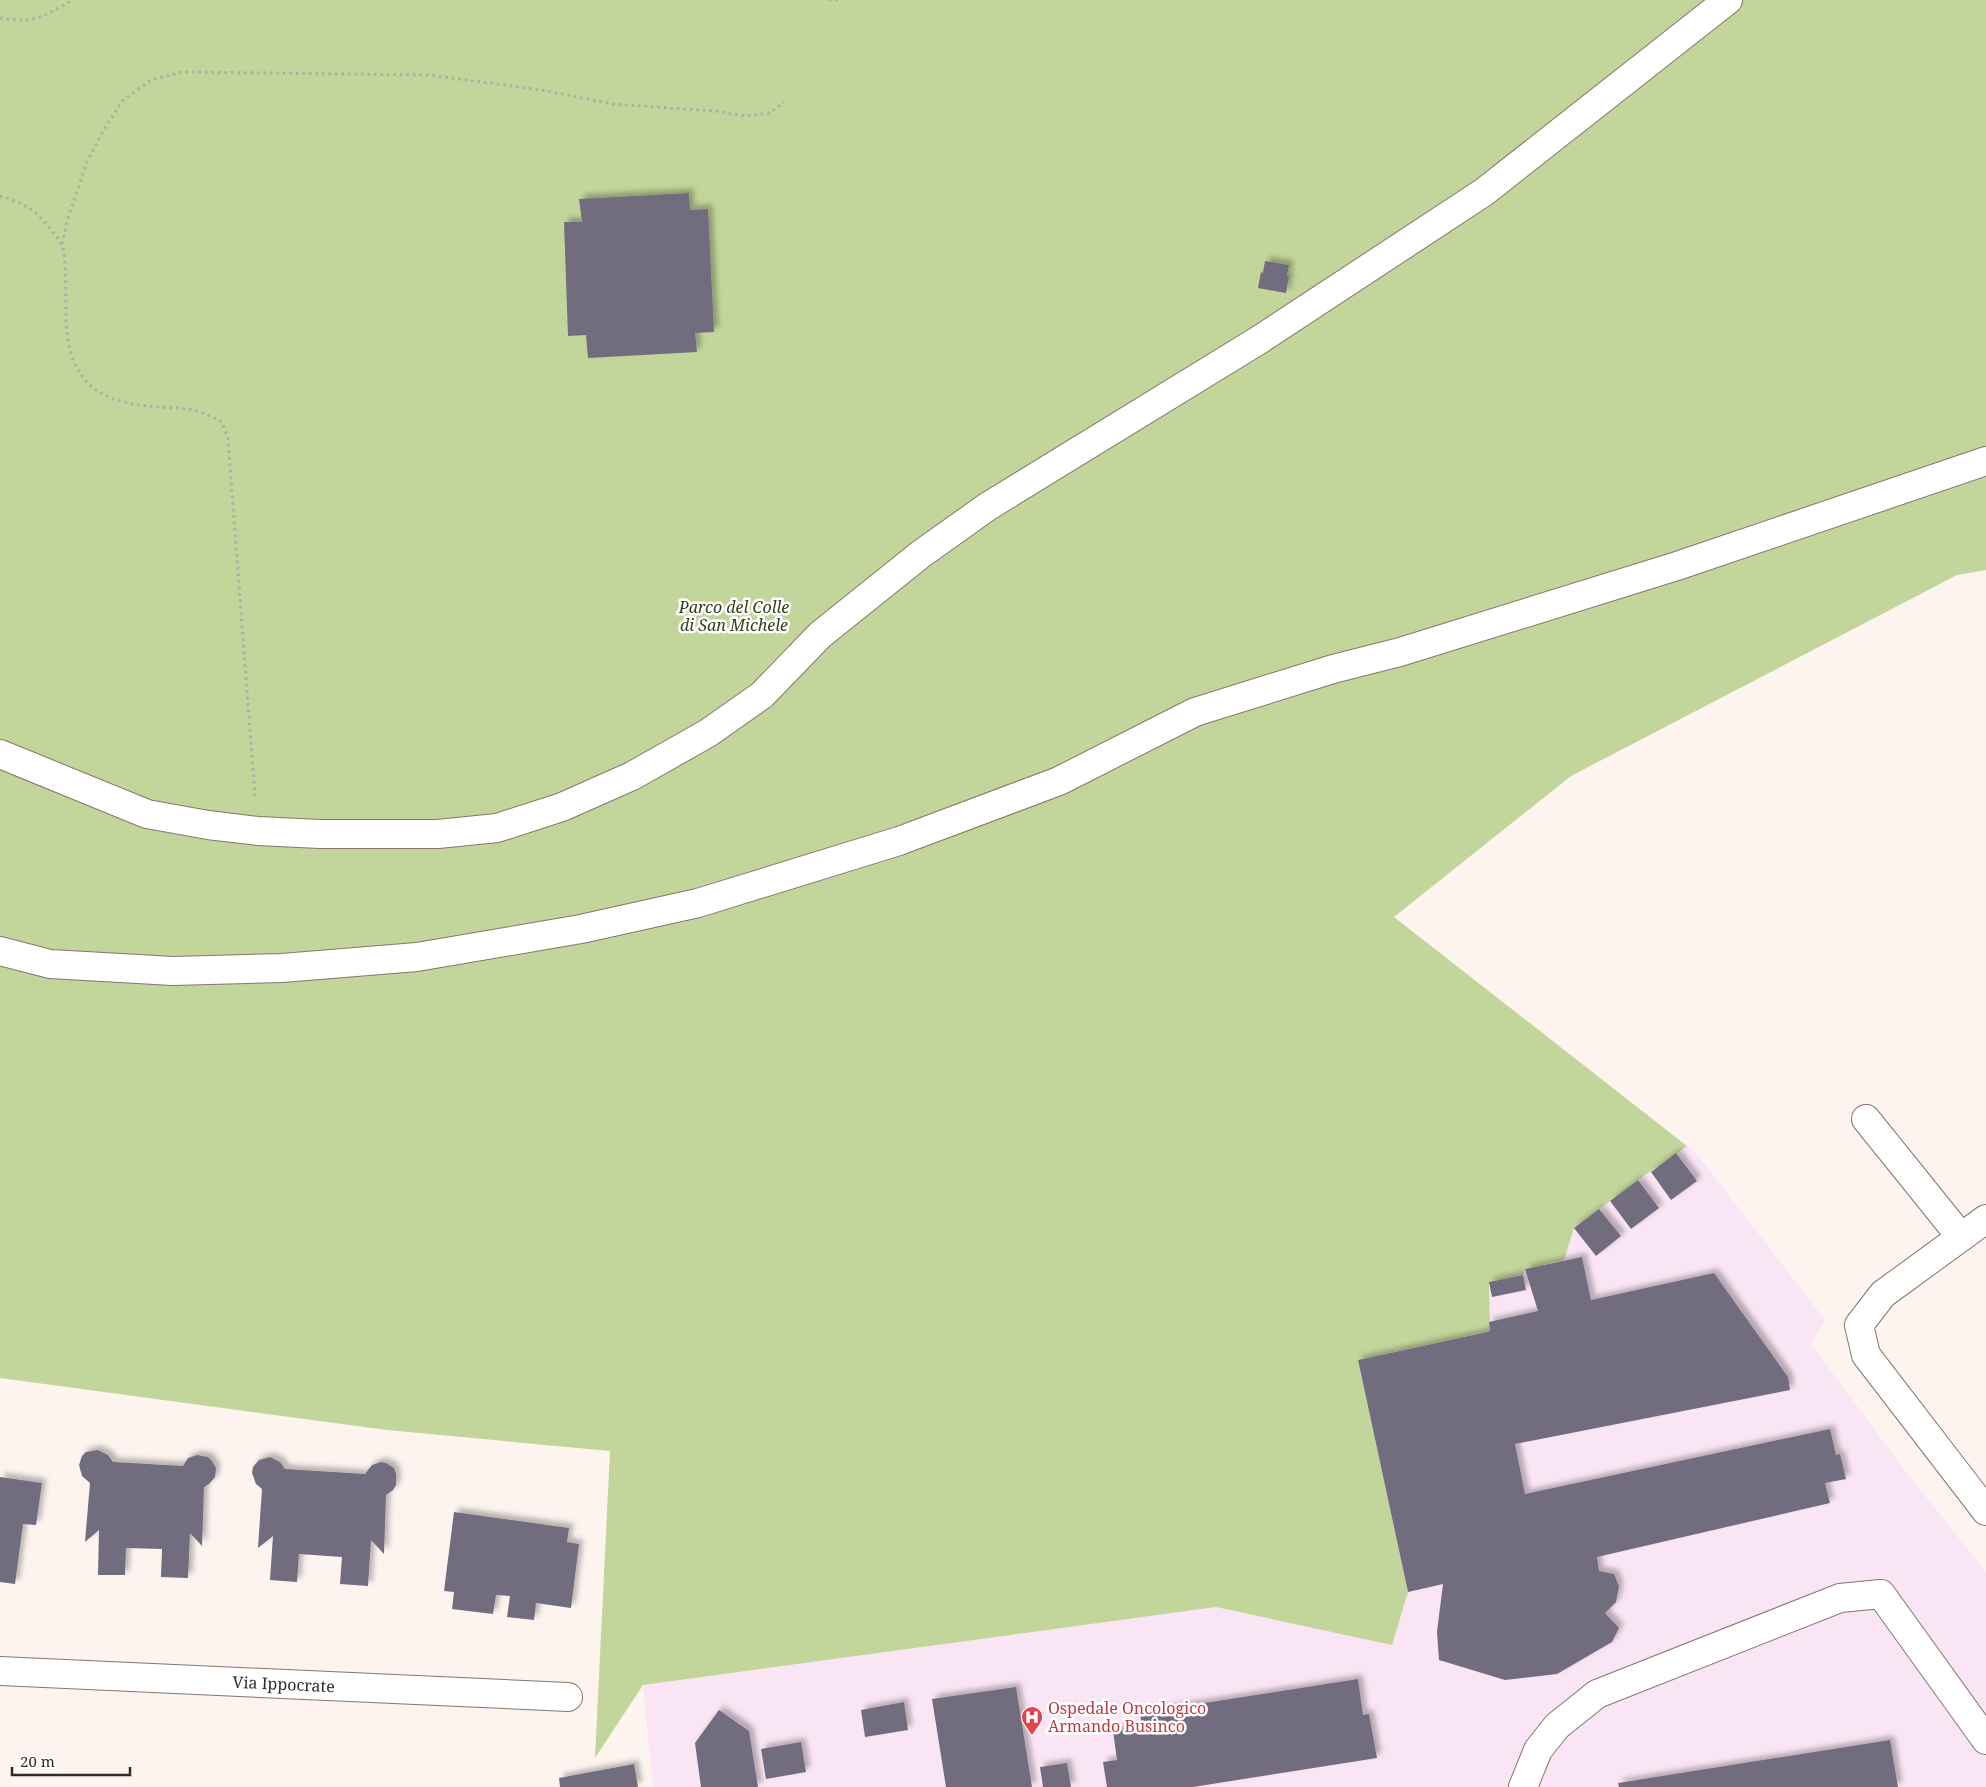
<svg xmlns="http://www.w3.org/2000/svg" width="1986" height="1787" viewBox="0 0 1986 1787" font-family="'Noto Serif',serif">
<defs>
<filter id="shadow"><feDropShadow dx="4.5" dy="-4.5" stdDeviation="2.5" flood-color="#0004"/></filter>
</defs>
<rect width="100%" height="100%" fill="#fdf4f0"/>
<!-- medical -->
<polygon fill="#fae5f4" points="1687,1146 1697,1154 1825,1320 1811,1344 1910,1477 1986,1572 1986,1787 653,1787 643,1685 1216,1607 1392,1645 1408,1592 1358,1360 1487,1332 1489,1322 1489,1282 1523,1275 1525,1269 1564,1260 1574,1228 1638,1180"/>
<!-- green -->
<polygon fill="#c2d59a" points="0,0 1986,0 1986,570 1957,575 1571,776 1394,917 1687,1146 1638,1180 1574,1228 1564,1260 1525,1269 1523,1275 1489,1282 1490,1331 1358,1360 1408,1592 1392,1645 1216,1607 643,1685 595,1758 610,1451 387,1430 0,1378"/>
<!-- building -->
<g fill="#716d7e" filter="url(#shadow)">
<polygon points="689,193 690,210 708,209 714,332 695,333 697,352 588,358 586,335 568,336 564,222 582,222 579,199"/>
<polygon points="1265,261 1289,265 1287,276 1289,276 1286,293 1258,288 1261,272 1263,273"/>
<polygon points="1676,1153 1697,1181 1671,1200 1651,1172"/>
<polygon points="1638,1180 1659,1208 1631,1229 1610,1201"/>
<polygon points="1599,1209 1621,1236 1596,1256 1574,1228"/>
<polygon points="1582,1257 1591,1300 1714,1273 1788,1377 1790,1390 1515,1444 1525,1494 1830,1429 1836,1455 1840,1454 1846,1479 1825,1483 1830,1503 1597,1557 1599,1571 1614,1574 1619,1586 1616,1602 1605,1613 1619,1628 1612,1642 1557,1674 1505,1680 1439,1660 1437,1632 1443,1584 1408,1592 1358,1360 1487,1332 1490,1331 1489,1322 1538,1311 1525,1269"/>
<polygon points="1523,1275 1526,1290 1492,1297 1489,1282"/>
<polygon points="98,1450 108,1455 113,1462 183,1466 188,1458 197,1455 208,1457 212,1461 216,1468 215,1477 209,1484 204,1487 202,1546 190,1533 188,1578 161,1577 162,1549 126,1548 125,1575 98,1575 99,1530 85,1542 90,1483 82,1476 79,1465 82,1456 86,1452"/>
<polygon points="270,1457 280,1462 285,1469 365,1474 372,1465 381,1462 386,1463 394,1468 396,1474 396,1485 393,1490 386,1495 384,1554 371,1540 368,1586 340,1584 342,1557 299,1554 297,1582 270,1580 273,1536 258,1548 262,1489 256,1484 252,1473 253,1467 259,1460"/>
<polygon points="0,1477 42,1483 36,1525 23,1524 15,1584 0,1582"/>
<polygon points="454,1512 569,1528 567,1542 579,1544 571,1608 536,1603 534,1620 507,1617 510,1596 496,1595 493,1614 452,1609 454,1592 444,1591"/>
<polygon points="1358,1679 1363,1715 1369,1714 1377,1758 1193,1787 1107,1787 1103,1762 1117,1760 1113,1731 1142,1727 1140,1713"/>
<polygon points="1016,1687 1032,1787 946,1787 932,1699"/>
<polygon points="904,1702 908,1730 865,1737 861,1710"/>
<polygon points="719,1710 749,1731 758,1787 701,1787 695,1743"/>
<polygon points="1890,1740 1898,1787 1619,1787 1618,1783"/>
<polygon points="801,1742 806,1772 766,1779 761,1749"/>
<polygon points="1067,1763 1071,1787 1043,1787 1040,1767"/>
<polygon points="634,1764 638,1787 560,1787 559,1778"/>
</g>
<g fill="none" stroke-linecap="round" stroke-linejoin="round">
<!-- minor casing -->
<g stroke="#88756b" stroke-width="30">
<g id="minor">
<polyline points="0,754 147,814 208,825 258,831 320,834 438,834 497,828 562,807 632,776 708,733 762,695 820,635 921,554 987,507 1259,340 1484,192 1728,0"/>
<polyline points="0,951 50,964 173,971 282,968 417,957 581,929 698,903 899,841 1059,781 1195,712 1333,669 1400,652 1677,566 1986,461"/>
<polyline points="1866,1119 1961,1237"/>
<polyline points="1986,1219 1883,1294 1859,1325 1866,1355 1986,1511"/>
<path id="s1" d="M0 1671 568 1697"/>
<polyline points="1523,1787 1538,1750 1557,1726 1597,1694 1840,1598 1881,1594 1986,1740"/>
</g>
</g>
<!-- path -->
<g stroke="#b3aba7" stroke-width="3" stroke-dasharray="2.5 4" stroke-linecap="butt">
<polyline points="829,0 838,0"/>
<path d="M0 18C35 24 43 16 73 0"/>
<path d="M0 196C21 202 33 208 47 225 52 231 58 237 61 243 65 251 65 264 65 273 68 313 59 353 89 384 113 408 157 406 187 409 199 411 211 416 222 422L228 439 255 796"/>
<polyline points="62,244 68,218 87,162 103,131 122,101 151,80 182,72 428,75 542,90 612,104 715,111 745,116 770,113 784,102"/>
</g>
<!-- minor -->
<use href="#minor" stroke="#fff" stroke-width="28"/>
</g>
<!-- icons -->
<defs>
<g id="hospital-pin" transform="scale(1.125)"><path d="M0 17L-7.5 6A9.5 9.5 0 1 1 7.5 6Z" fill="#e0444e" stroke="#fff"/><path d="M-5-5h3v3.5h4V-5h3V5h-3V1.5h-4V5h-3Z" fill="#fff"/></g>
</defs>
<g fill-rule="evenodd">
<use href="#hospital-pin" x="1032" y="1717"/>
</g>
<g text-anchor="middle" stroke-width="5" stroke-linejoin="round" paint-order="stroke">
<!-- park labels -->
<g font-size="16" font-style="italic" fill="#333e19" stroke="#fff">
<text x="734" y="613">Parco del Colle<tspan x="734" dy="18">di San Michele</tspan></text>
</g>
<!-- street labels -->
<g font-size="16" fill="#312a25" stroke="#fff">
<text dy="6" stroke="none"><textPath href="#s1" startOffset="284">Via Ippocrate</textPath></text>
</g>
<!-- health labels -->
<g font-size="16" fill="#be3a42" stroke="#fff" text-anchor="start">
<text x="1048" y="1714">Ospedale Oncologico<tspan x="1048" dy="18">Armando Businco</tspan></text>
</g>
</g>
<!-- scale -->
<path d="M12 1767v8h118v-8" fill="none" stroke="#312a25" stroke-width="2.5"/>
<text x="20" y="1767" font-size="15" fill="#312a25" stroke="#ffffff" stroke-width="4" paint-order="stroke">20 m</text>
</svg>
